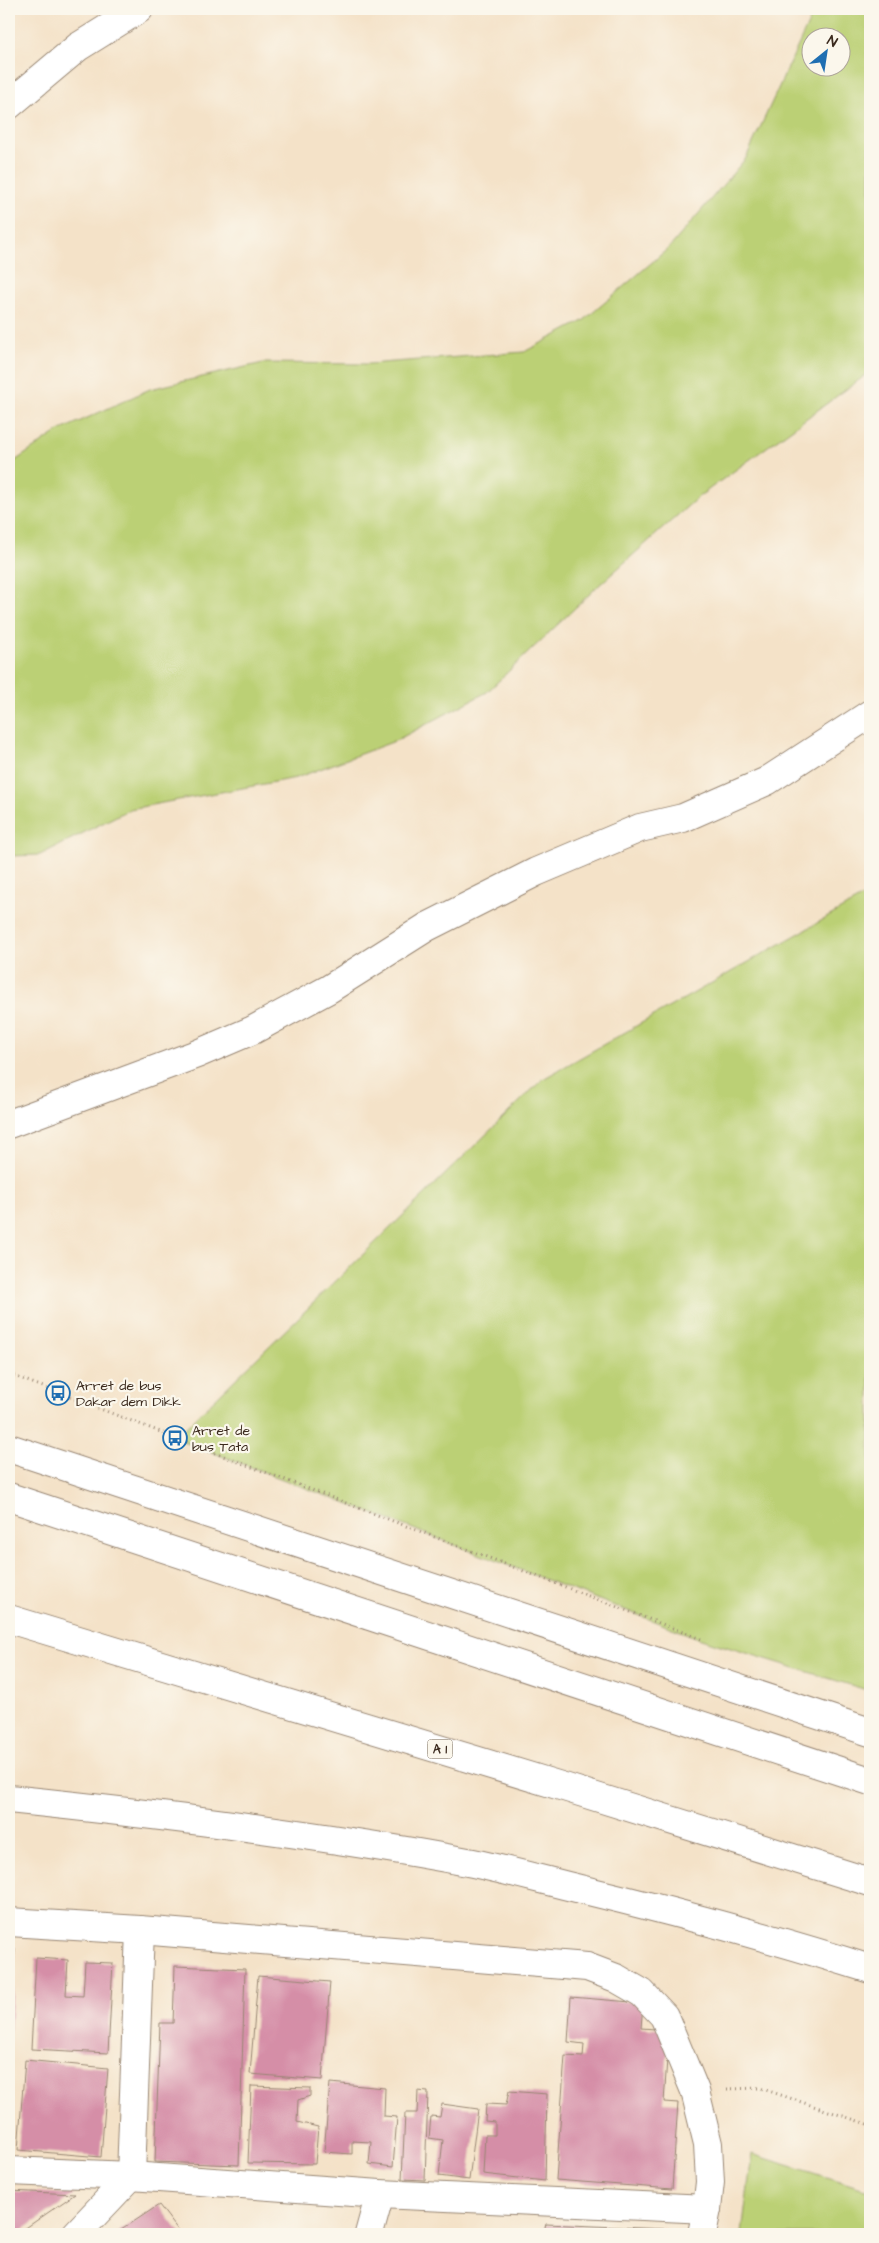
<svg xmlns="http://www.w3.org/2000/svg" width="879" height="2243" viewBox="0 0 879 2243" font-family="'Architects Daughter',sans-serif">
<rect width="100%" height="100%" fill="#fbf7ec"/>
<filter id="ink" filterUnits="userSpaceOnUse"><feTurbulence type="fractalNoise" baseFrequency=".02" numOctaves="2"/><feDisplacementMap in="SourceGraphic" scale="10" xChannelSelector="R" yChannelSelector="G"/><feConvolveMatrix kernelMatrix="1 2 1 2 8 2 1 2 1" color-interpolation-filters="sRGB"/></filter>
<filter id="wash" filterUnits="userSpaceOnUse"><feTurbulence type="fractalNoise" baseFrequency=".0096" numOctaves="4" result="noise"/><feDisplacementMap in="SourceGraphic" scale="20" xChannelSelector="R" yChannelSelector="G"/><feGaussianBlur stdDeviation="1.12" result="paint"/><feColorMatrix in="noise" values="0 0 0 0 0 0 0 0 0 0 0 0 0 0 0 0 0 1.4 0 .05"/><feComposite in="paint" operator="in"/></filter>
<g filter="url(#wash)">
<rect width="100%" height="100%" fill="#f4e2c8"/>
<!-- green -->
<g fill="#bbd074" stroke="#7b7d49" fill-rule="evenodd">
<path d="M815 9H870V372L697 498 597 587 487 692 395 741 296 778 130 809 40 855 9 856V465L59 431 150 389 263 363 368 364 524 352 583 321 670 247 746 158ZM812 38H842V68H812Z"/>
<polygon points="870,893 870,1691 701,1639 175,1438 543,1079"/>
<polygon points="752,2154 865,2189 870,2188 870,2234 742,2234"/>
</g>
<g id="blocks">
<!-- building -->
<g fill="#d58ea7">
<polygon points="9,1949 15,1949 10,2032 9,2032"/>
<polygon points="36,1958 68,1960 66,1995 83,1996 85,1962 113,1963 108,2053 31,2049"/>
<polygon points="175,1966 245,1969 239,2165 155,2162 160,2023 173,2023"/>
<polygon points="258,1976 330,1982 322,2080 250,2074"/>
<polygon points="571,1997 643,2003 641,2028 669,2030 664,2102 678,2103 672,2189 556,2180 565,2056 583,2057 584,2044 568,2042"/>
<polygon points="25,2060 108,2068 101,2157 18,2150"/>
<polygon points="330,2083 385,2088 384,2116 397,2117 393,2167 369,2164 371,2142 352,2141 352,2154 324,2152"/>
<polygon points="251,2086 310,2088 310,2096 298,2100 297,2122 318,2127 315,2164 248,2163"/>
<polygon points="418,2091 428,2092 425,2180 402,2179 405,2113 417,2113"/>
<polygon points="509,2091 547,2094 545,2181 483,2174 485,2135 495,2135 495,2122 485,2121 486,2104 506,2105"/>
<polygon points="442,2104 478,2109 469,2180 439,2176 443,2140 429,2138 431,2116 440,2117"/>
<polygon points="9,2191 75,2194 17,2234 9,2234"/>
<polygon points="159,2205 181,2234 115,2234"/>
<polygon points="546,2224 665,2229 664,2234 543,2234"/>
</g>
</g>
</g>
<g filter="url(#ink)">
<use href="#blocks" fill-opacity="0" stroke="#988673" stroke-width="1"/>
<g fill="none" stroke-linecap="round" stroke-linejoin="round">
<!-- street casing -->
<g stroke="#988673" stroke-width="30">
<g id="street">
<polyline points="9,105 78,47 139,9"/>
<polyline points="9,1124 197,1054 253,1030 329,989 427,927 536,872 640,828 683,818 767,781 870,714"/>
<polyline points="9,2171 131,2176 380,2194 707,2209"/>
<polyline points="76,2234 131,2176 140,1930"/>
<polyline points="369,2234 380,2194"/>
</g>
</g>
<!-- secondary casing -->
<g stroke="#988673" stroke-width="30">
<polyline id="secondary" points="9,1922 140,1930 587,1967 616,1978 642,1993 664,2016 695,2091 708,2144 710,2182 707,2209 702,2234"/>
</g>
<!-- highway casing -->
<g stroke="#988673" stroke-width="30">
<g id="highway">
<polyline points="9,1448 870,1732"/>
<polyline points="9,1497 870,1781"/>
<polyline points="9,1619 564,1787 870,1882"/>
<path d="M9 1799C164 1815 320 1834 473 1863 506 1870 539 1879 572 1887 672 1911 772 1938 870 1969"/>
</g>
</g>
<!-- path -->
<g stroke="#988673" stroke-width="3" stroke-dasharray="1 4" stroke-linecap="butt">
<polyline points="9,1374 701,1639"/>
<polyline points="727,2089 760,2088 870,2125"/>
</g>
<!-- street -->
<use href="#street" stroke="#fff" stroke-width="28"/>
<!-- secondary -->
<use href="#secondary" stroke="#fff" stroke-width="28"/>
<!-- highway -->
<use href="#highway" stroke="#fff" stroke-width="28"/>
</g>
</g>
<!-- icons -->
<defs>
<g id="bus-ring" transform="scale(1.25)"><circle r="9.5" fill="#fbf7ec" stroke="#1f6fb2" stroke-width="1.5"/><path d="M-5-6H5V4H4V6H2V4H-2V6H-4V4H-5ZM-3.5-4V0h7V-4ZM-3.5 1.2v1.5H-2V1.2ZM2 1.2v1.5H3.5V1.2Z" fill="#1f6fb2"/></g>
</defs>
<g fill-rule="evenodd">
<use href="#bus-ring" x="58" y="1393"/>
<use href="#bus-ring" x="175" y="1438"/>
</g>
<g text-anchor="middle" stroke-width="4.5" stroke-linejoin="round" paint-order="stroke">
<!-- shield labels -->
<rect fill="#fbf7ec" stroke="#75685c" stroke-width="1" x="427.5" y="1739.5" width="25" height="19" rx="4"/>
<g font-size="12" font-weight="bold" fill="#3b2a1e">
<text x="440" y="1753">A 1</text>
</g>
<!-- poi labels -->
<g font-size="14" fill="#3b2a1e" stroke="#fbf7ec" text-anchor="start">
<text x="76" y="1390">Arret de bus<tspan x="76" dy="16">Dakar dem Dikk</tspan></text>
<text x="192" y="1435">Arret de<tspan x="192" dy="16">bus Tata</tspan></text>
</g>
</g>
<!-- margin -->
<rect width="879" height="2243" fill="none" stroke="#fbf7ec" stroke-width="30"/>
<!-- north arrow -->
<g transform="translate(826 52) rotate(30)"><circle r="24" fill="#fbf7ec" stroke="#aea59a"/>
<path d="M0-4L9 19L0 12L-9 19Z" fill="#1f6fb2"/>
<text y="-8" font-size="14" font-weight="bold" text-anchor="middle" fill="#3b2a1e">N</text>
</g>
</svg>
